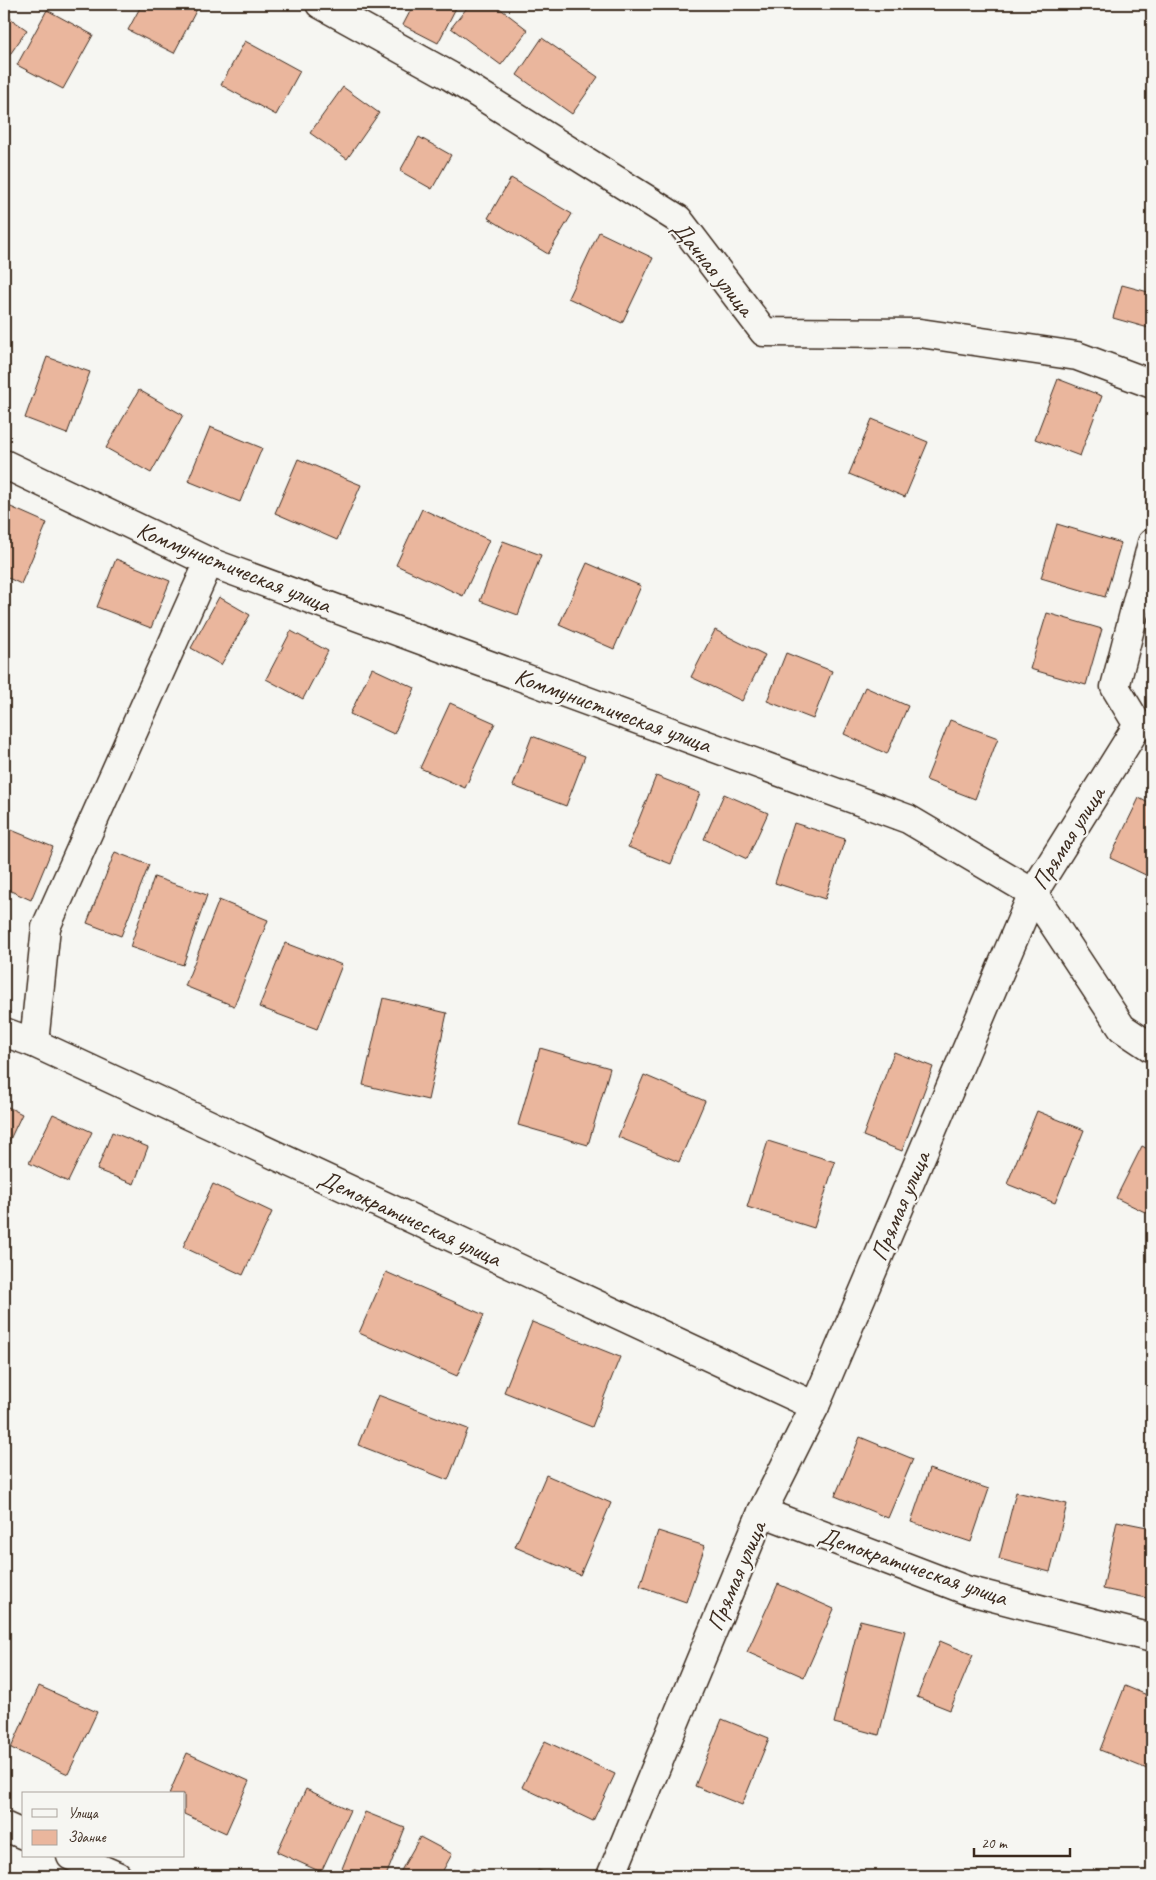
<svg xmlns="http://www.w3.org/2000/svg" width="1156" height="1880" viewBox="0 0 1156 1880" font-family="Caveat,sans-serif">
<rect width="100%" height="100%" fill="#f6f6f2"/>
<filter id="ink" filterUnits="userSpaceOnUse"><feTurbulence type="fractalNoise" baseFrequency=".02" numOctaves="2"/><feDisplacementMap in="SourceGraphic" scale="10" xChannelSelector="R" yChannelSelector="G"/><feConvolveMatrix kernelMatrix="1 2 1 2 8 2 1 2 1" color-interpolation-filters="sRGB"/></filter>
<g filter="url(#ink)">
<!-- building -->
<g fill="#eab69d" stroke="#3b2a1e">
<polygon points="142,4 191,4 198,7 174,53 128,30"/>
<polygon points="414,4 458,4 438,43 403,25"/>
<polygon points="470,4 494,4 528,30 501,65 451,28"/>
<polygon points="47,10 93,35 63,89 17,65"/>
<polygon points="4,14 27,30 4,63"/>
<polygon points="542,38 598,77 572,114 517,75"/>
<polygon points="245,41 300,71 276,115 221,85"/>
<polygon points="343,87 379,113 347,159 310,133"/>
<polygon points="419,137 451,155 432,189 400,171"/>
<polygon points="511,178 572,214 548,254 488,218"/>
<polygon points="599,232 653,258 622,323 568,298"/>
<polygon points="1122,285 1152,293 1152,329 1113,318"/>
<polygon points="47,357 90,372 67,434 25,418"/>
<polygon points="1058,379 1102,396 1080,456 1035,439"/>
<polygon points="139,390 183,415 151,473 106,448"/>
<polygon points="872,419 928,442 905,497 849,474"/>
<polygon points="210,427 262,448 240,502 188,481"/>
<polygon points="298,459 361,485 337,540 275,513"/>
<polygon points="4,504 47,523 21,584 4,576"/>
<polygon points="422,509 489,540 463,596 396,565"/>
<polygon points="1057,524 1121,543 1105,597 1041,578"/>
<polygon points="503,541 541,555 518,615 480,601"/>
<polygon points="116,559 170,581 151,628 97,607"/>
<polygon points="587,563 641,586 614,649 559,625"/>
<polygon points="219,597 250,615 221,665 191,648"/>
<polygon points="1047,613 1102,629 1086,685 1030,669"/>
<polygon points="715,630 765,655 742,701 691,677"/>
<polygon points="291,631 328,651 303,699 266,679"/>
<polygon points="786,653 832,671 813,719 767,701"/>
<polygon points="372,668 415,688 394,734 350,714"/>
<polygon points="865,687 908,706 887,754 844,734"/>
<polygon points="450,703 495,723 465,788 420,768"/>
<polygon points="950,720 998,738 975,799 926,780"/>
<polygon points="532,736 585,756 566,806 513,786"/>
<polygon points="656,776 700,793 671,864 628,847"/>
<polygon points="724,794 768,813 747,859 704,839"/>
<polygon points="1139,798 1152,805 1152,878 1110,858"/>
<polygon points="794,823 845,839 825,899 775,883"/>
<polygon points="4,827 53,847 31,900 4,888"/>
<polygon points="115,852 149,865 121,936 87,923"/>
<polygon points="154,877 207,895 183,965 130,947"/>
<polygon points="219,900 268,920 234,1006 185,986"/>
<polygon points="285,943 342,965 317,1029 259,1007"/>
<polygon points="383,998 447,1013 428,1100 363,1085"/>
<polygon points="540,1048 610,1068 588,1145 518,1125"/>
<polygon points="894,1052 933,1067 902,1151 863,1136"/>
<polygon points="644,1075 705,1101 679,1162 618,1137"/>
<polygon points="4,1105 22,1114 4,1152"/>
<polygon points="1037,1111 1084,1130 1055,1203 1007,1184"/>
<polygon points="53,1114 92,1132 68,1182 29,1163"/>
<polygon points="112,1132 148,1147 134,1184 97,1170"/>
<polygon points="768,1141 835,1162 814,1228 747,1207"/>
<polygon points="1142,1146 1152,1151 1152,1212 1151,1215 1116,1198"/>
<polygon points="213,1184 272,1212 243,1275 183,1247"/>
<polygon points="386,1272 484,1315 457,1376 359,1333"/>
<polygon points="532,1322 620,1357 592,1427 504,1392"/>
<polygon points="378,1395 468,1429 448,1480 358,1445"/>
<polygon points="860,1437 913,1459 888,1518 835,1496"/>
<polygon points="929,1469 989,1489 971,1542 911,1522"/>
<polygon points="546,1475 611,1503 580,1575 515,1547"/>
<polygon points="1016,1492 1067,1504 1050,1572 999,1559"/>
<polygon points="1117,1521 1152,1528 1152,1599 1103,1589"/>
<polygon points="658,1531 705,1546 686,1602 640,1586"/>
<polygon points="778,1584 834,1609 804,1677 747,1652"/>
<polygon points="860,1620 905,1631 879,1735 834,1723"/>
<polygon points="940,1641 973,1655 950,1710 917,1697"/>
<polygon points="39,1686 97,1712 68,1774 11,1748"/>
<polygon points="1125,1686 1152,1697 1152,1771 1100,1750"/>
<polygon points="722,1719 769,1738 742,1805 695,1786"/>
<polygon points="545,1741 615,1774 593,1821 522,1787"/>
<polygon points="187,1753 249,1781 226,1833 184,1814 184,1794 169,1794"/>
<polygon points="306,1789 350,1810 321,1872 277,1852"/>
<polygon points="365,1812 405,1828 386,1876 339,1876"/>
<polygon points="420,1837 452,1854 440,1876 398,1876"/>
<polygon points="472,1868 491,1876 468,1876"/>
<polygon points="538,1870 555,1876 536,1876"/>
</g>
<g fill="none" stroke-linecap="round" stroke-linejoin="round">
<!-- street casing -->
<g stroke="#3b2a1e" stroke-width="31">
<g id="street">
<polyline points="320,4 450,76 678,219 764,332 920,333 1077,356 1152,384"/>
<polyline points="4,464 209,562 908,819 1033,893 1122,1028 1152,1048"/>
<polyline points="4,1032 34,1043 815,1406"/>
<polyline points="34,1043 46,927 209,562"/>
<polyline points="762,1512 966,1590 1152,1638"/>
<polyline points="4,1826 24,1835"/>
<polyline points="71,1856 117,1876"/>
<polyline points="611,1876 762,1512 815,1406 1033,893 1138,725 1115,687 1152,543"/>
</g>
</g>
<!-- street -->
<use href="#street" stroke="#f6f6f2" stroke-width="28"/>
</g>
</g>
<g text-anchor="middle" stroke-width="4.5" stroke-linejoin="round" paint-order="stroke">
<!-- street labels -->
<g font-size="24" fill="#3b2a1e" stroke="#f6f6f2">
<text transform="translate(713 268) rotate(51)" y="8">Дачная улица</text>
<text transform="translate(234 567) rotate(22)" y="8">Коммунистическая улица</text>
<text transform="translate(613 710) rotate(20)" y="8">Коммунистическая улица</text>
<text transform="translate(1068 838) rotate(-58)" y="8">Прямая улица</text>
<text transform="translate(900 1206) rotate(-67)" y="8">Прямая улица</text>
<text transform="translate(410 1218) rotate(25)" y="8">Демократическая улица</text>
<text transform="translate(913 1566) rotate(19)" y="8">Демократическая улица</text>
<text transform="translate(736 1576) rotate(-67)" y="8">Прямая улица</text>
</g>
</g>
<!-- margin -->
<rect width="1156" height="1880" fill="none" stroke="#f6f6f2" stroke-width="20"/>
<rect x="10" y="10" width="1136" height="1860" fill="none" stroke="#3b2a1e" stroke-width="2" filter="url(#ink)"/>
<!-- legend -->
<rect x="22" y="1792" width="162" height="65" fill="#f6f6f2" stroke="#aba49d"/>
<rect x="32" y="1809" width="25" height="8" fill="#f6f6f2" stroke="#aba49d"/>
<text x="68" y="1818" font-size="15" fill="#3b2a1e">Улица</text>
<rect x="32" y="1830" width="25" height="15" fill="#eab69d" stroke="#aba49d"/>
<text x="68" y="1842" font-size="15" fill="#3b2a1e">Здание</text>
<!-- scale -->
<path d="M974 1848v8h96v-8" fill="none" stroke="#3b2a1e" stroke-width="2.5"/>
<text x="981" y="1848" font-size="15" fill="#3b2a1e" stroke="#f6f6f2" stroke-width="4" paint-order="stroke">20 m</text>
</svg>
